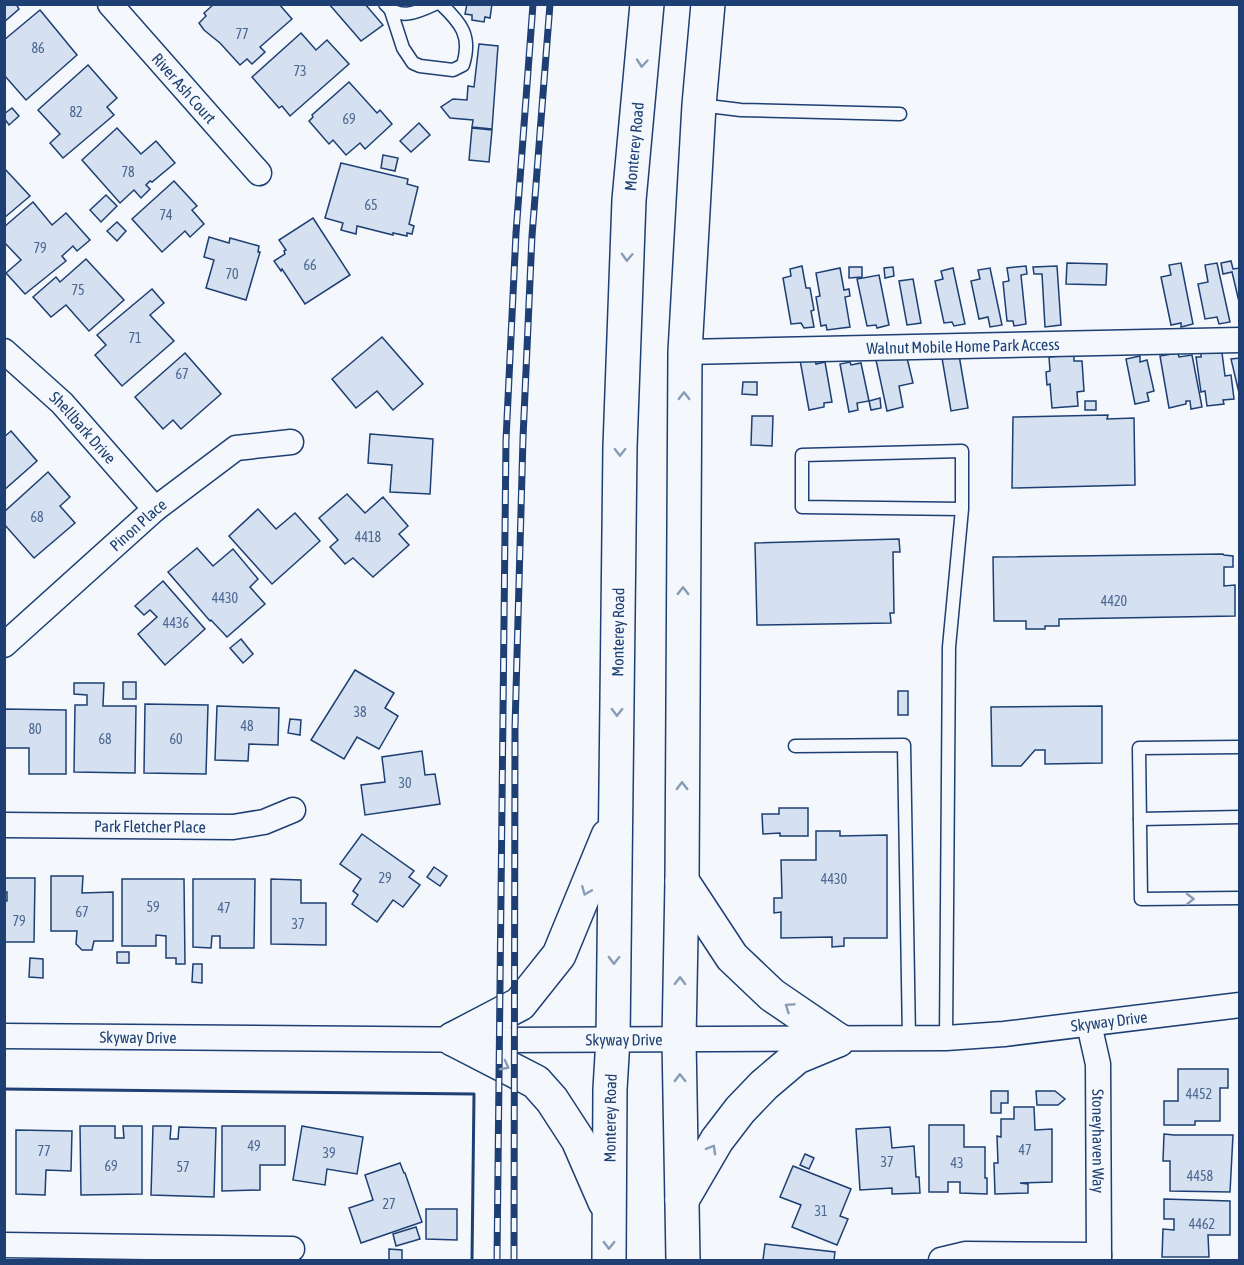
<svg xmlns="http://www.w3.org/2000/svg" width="1244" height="1265" viewBox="0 0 1244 1265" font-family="'Asap Condensed',sans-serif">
<rect width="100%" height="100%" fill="#f4f7fb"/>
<!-- building -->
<g fill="#d5e0f0" stroke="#1d3f73" stroke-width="1.5">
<polygon points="4,4 16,4 19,9 4,22"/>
<polygon points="214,4 279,4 292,19 260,47 265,52 252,64 247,59 240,65 220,43 204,30 199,23 206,16 204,13"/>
<polygon points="329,4 365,4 383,25 361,41"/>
<polygon points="467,4 492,4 490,18 485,17 484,22 472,20 472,15 465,14"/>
<polygon points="40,10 77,55 26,100 4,75 4,40"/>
<polygon points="301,33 316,50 327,40 349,64 290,116 282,106 279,108 252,77"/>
<polygon points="479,44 498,46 492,129 472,127 473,120 450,118 441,107 453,99 467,100 468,86 474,87"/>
<polygon points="88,65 117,98 107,107 114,115 63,158 50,143 60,134 38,110"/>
<polygon points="349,82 377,113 380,110 392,124 365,149 360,143 346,155 333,140 329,144 309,121 313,117 312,115"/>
<polygon points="12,108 19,116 9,125 4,118 4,114"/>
<polygon points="419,123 430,135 411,152 400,141"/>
<polygon points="117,128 141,154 156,141 175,163 152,182 150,181 146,185 150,189 141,198 134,190 120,203 82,160"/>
<polygon points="472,128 492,130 489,162 469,160"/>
<polygon points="383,155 398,158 395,171 381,168"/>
<polygon points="341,163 408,179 407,184 418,187 409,224 414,226 412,234 407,233 407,236 393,233 393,235 357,226 356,234 341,230 343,223 325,218"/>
<polygon points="4,168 30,196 4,218"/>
<polygon points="174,181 197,206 192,210 204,224 190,237 185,231 162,252 132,219"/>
<polygon points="106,195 117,206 101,222 90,210"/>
<polygon points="33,202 52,225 66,213 90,240 77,251 73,246 62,256 66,261 25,294 6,273 21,260 4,242 4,227"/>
<polygon points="313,218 350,275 305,304 282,269 281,271 274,261 285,254 284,251 286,250 279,240"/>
<polygon points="117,222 126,231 117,241 107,231"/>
<polygon points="209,237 229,243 230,238 259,246 258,252 260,252 246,300 206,288 214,260 204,257"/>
<polygon points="86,259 124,300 89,331 66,305 51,317 33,297 56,277 60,282"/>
<polygon points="1231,261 1233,269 1240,268 1240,306 1232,272 1223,274 1221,263"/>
<polygon points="1067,263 1107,264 1106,285 1066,284"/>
<polygon points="1181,263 1193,324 1181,327 1181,323 1171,325 1161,277 1171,275 1169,265"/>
<polygon points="1217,263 1230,322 1219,324 1217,317 1205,319 1198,284 1208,282 1205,265"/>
<polygon points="802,266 806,288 810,288 814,310 811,311 814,327 804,328 801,323 791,324 783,278 791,276 790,269"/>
<polygon points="1026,266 1027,274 1021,275 1026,324 1014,326 1013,321 1007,321 1003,282 1009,281 1007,268"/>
<polygon points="1057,266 1061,325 1045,327 1042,274 1034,274 1033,267"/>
<polygon points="849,267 862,267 862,277 849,278"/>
<polygon points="893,267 894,276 885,278 884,268"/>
<polygon points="840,268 844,290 849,289 850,296 845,297 850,327 827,330 826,325 821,326 816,297 820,296 816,273"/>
<polygon points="953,268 965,324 954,326 952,322 944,323 935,281 943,279 941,271"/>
<polygon points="990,268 1002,325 990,327 988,317 979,319 971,281 980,279 978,270"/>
<polygon points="879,275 889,325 877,328 876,325 867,326 857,279"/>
<polygon points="913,279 921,323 907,325 899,281"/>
<polygon points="152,289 164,303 150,315 174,341 122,386 95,355 106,345 97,335"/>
<polygon points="382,337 423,384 393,410 377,391 356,408 332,379"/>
<polygon points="1217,351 1218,353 1222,353 1225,376 1231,375 1234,399 1223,400 1224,404 1207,406 1205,391 1201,392 1196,357 1201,357 1201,353"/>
<polygon points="185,353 221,394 181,429 173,420 163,429 135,397"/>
<polygon points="1178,353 1179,357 1192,355 1202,407 1191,409 1190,401 1186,401 1186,404 1169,408 1160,356"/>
<polygon points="959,355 968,408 951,411 942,358"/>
<polygon points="1074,355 1074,361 1082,361 1084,391 1077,392 1078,406 1052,408 1050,384 1047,385 1046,372 1050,371 1049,357"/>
<polygon points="1140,356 1140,362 1147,360 1154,391 1147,393 1149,401 1135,404 1126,359"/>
<polygon points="815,358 816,364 825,362 832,402 824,403 824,407 809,410 800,360"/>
<polygon points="907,358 913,383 899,386 903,407 887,411 876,360"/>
<polygon points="1240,358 1240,397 1231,359"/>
<polygon points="850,362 851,365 861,363 869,401 857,403 858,410 849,412 840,364"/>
<polygon points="743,382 757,382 757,395 742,394"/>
<polygon points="880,398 881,408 871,410 869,401"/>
<rect x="1085" y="401" width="11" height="9"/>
<polygon points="1108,415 1107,419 1134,418 1135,485 1012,488 1013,417"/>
<polygon points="752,416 773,416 772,446 751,445"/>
<polygon points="11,431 37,461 4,490 4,437"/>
<polygon points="370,434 433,439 430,494 390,492 392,465 368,463"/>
<polygon points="48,472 70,497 60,506 75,523 34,558 4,524 4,512"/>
<polygon points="347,494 365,513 383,497 408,526 399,534 409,545 373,577 353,558 345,564 330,547 338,540 319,518"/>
<polygon points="258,509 276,529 295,513 320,541 272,584 229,536"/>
<polygon points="899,539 900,552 893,552 894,613 890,613 891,623 757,625 755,543"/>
<polygon points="197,548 213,566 233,549 258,579 250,587 265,604 227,637 211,620 210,621 168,572"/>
<polygon points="1223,554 1224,555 1233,556 1233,567 1224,567 1224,586 1235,585 1235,616 1059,619 1059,626 1045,626 1045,629 1026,629 1026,621 994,621 993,557"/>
<polygon points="163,581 205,629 165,665 138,634 157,617 150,610 144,615 135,606"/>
<polygon points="241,639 253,654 243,663 230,648"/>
<polygon points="355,670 394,693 385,708 398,716 379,749 357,737 344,759 311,740"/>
<rect x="123" y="682" width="13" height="17"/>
<polygon points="74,683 104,683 103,706 136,706 135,773 74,772 75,705 87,705 87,695 74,694"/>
<rect x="898" y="691" width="10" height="24"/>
<polygon points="145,704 208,705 206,774 144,773"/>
<polygon points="217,706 279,708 278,745 249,744 248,761 215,760"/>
<polygon points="1102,706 1102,763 1045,764 1045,750 1035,750 1021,766 992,766 991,707"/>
<polygon points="4,709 66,710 66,774 29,774 29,748 4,748"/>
<polygon points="290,719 301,720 300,735 288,733"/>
<polygon points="422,751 425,775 435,774 440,804 365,815 361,785 385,782 382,757"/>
<polygon points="779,808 808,808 808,836 780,836 780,833 763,834 762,814 779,814"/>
<polygon points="816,831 840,831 840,836 887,835 887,938 844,938 844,946 832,947 832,937 781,938 781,912 774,913 774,898 782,898 781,860 816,860"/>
<polygon points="362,834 414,871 409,877 420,885 403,907 393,900 377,922 352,904 358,895 353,891 361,879 340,864"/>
<polygon points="434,867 447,876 440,886 427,877"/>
<polygon points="51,876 83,876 82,893 113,892 113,941 94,941 92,950 82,950 76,944 77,931 51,931"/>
<polygon points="4,878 35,878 34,942 4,942 4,901 7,901 7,892 4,892"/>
<polygon points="122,879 184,879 185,964 176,964 176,958 166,958 166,936 156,935 156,946 122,946"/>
<polygon points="193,879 255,879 254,948 220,948 220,936 212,936 211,948 193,947"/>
<polygon points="271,879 301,880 301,903 326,903 326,945 271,944"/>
<rect x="117" y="952" width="12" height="11"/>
<polygon points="30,958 43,959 43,978 29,977"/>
<polygon points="193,964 202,964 202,983 192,982"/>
<polygon points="1178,1069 1228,1069 1228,1088 1220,1088 1220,1121 1195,1121 1195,1125 1164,1125 1164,1101 1178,1101"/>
<polygon points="991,1091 1008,1091 1008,1103 1001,1103 1001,1113 991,1113"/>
<polygon points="1036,1091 1055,1091 1065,1099 1058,1105 1037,1105"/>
<polygon points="1014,1107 1034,1107 1035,1130 1052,1129 1052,1182 1020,1183 1028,1184 1028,1193 995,1194 994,1163 998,1163 997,1136 1001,1137 1001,1119 1014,1119"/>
<polygon points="929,1125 964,1125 964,1147 985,1147 985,1178 987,1178 987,1194 960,1193 960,1182 948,1182 948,1192 929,1192"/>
<polygon points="80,1126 115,1126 115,1138 124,1138 123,1126 142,1126 142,1194 81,1195"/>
<polygon points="153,1126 171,1126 170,1139 178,1139 179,1127 216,1128 214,1197 151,1195"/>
<polygon points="222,1126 285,1126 285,1165 260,1165 260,1190 222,1191"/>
<polygon points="302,1126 363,1137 357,1174 327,1169 325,1185 293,1180"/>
<polygon points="890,1127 892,1148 914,1146 916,1177 919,1177 920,1193 892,1194 892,1188 860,1190 856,1129"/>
<polygon points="16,1130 72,1131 71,1171 46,1170 45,1195 16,1194"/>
<polygon points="1164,1134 1174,1135 1233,1135 1230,1192 1170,1191 1170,1161 1163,1161"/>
<polygon points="805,1154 814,1158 809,1169 800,1165"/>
<polygon points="400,1163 404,1173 405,1173 422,1222 361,1243 349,1208 373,1200 365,1175"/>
<polygon points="793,1166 851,1189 840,1216 848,1219 837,1245 792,1227 801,1205 780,1197"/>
<polygon points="1164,1199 1230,1201 1230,1235 1208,1235 1209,1257 1162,1257 1163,1229 1174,1230 1174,1219 1164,1219"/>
<polygon points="426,1209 457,1209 457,1240 426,1239"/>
<polygon points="416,1227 420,1239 396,1246 393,1234"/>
<polygon points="765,1244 835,1252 834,1260 763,1260"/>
<polygon points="389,1249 402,1250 402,1260 389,1260"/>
</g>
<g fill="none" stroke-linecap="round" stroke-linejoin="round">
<!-- lane casing -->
<g stroke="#1d3f73" stroke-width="15">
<g id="lane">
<path d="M385 4C399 21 418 12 435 4"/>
<path d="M391 11 403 48 413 63 420 66 453 70 463 65C472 36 461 23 441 4"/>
<polyline points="700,105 741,110 900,114"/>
<polyline points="795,746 904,745 909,1039"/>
<polyline points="1240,747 1139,748 1141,899 1240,898"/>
<polyline points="1140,819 1240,817"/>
<polyline points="946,1038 949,647 962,509 962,451 802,455 802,507 962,509"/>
</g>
</g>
<!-- street casing -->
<g stroke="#1d3f73" stroke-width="27">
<g id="street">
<path id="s1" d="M110 4 259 173"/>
<path id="s2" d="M4 351 62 403 155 509"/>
<path id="s3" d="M685 352 1240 340"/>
<path id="s4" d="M4 645 155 509 236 448 291 442"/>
<path id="s5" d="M4 825 233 827 264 822 293 810"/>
<path id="s6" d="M1089 1024 1098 1064 1099 1260"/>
<path id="s7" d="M4 1036 498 1040 946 1038 1004 1034 1240 1005"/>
<polyline points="4,1245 292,1249"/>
<polyline points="941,1260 966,1254 1099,1255"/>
</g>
</g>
<!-- primary casing -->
<g stroke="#1d3f73" stroke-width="36">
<g id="primary">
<polyline points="682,881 732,957 772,995 838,1040"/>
<polyline points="453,1039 520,1004 559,955 608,836"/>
<polyline points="453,1039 536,1082 552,1100 578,1140 605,1202"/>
<polyline points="682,1200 717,1140 740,1110 764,1085 797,1057 838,1040"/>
<path id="s8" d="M609 1260 610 1089 613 1039 620 447 629 200 647 4"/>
<polyline points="683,1260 679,1040 682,881 685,352 699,105 708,4"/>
</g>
</g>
<!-- lane -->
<use href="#lane" stroke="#f4f7fb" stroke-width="12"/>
<!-- street -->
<use href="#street" stroke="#f4f7fb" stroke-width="24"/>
<!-- primary -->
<use href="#primary" stroke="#f4f7fb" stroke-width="33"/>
<!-- rail casing -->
<g stroke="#1d3f73" stroke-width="7">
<g id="rail">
<polyline points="497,1260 506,440 516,233 533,4"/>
<polyline points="514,1260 515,728 523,438 532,236 550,4"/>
</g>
</g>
<!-- rail -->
<use href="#rail" stroke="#f4f7fb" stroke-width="4.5" stroke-dasharray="14" stroke-linecap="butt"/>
<!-- wall -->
<polyline stroke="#1d3f73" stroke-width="3" points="4,1089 474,1094 472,1260"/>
</g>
<!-- one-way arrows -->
<defs><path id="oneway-chevron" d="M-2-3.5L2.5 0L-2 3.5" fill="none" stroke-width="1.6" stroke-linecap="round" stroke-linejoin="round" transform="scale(1.5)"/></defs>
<g stroke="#889bb7">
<use href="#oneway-chevron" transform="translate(642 63) rotate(95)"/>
<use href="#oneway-chevron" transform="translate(627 257) rotate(92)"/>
<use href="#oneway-chevron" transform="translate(684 396) rotate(-90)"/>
<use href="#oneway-chevron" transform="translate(620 452) rotate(91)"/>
<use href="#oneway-chevron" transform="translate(683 591) rotate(-90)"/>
<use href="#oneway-chevron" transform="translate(617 712) rotate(91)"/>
<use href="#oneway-chevron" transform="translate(682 786) rotate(-90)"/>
<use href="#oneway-chevron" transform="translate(586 891) rotate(112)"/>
<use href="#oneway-chevron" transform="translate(1190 899) rotate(-1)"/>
<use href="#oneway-chevron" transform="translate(614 960) rotate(91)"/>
<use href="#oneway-chevron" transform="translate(680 981) rotate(-89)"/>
<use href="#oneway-chevron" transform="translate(789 1007) rotate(-146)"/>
<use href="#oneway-chevron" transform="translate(505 1066) rotate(28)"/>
<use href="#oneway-chevron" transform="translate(680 1078) rotate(-91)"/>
<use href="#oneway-chevron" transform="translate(712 1149) rotate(-60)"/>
<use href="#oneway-chevron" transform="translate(609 1245) rotate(91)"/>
</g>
<g text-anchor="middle" stroke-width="4.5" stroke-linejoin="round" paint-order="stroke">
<!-- number labels -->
<g font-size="14" fill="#4b6792">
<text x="242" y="39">77</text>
<text x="38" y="53">86</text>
<text x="300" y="76">73</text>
<text x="76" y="117">82</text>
<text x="349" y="124">69</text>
<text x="128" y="177">78</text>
<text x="371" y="210">65</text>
<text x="166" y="220">74</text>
<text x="40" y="253">79</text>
<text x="310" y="270">66</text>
<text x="232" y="279">70</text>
<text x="78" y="295">75</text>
<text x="135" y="343">71</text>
<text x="182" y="379">67</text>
<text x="37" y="522">68</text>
<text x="368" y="542">4418</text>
<text x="225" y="603">4430</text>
<text x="1114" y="606">4420</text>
<text x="176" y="628">4436</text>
<text x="360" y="717">38</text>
<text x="247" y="731">48</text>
<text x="35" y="734">80</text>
<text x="105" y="744">68</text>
<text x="176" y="744">60</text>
<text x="405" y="788">30</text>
<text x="385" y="883">29</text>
<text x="834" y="884">4430</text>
<text x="153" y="912">59</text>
<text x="224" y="913">47</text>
<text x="82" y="917">67</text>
<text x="19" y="926">79</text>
<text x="298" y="929">37</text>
<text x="1199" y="1099">4452</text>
<text x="254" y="1151">49</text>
<text x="1025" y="1155">47</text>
<text x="44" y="1156">77</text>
<text x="329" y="1158">39</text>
<text x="887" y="1167">37</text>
<text x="957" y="1168">43</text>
<text x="111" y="1171">69</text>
<text x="183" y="1172">57</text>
<text x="1200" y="1181">4458</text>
<text x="389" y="1209">27</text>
<text x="821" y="1216">31</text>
<text x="1202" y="1229">4462</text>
</g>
<!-- street labels -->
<g font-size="16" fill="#1d3f73" stroke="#f4f7fb">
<text dy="6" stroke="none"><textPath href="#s1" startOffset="112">River Ash Court</textPath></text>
<text dy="6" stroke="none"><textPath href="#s8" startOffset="1114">Monterey Road</textPath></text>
<text dy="6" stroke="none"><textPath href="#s3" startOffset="278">Walnut Mobile Home Park Access</textPath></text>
<text dy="6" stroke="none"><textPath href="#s2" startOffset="110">Shellbark Drive</textPath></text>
<text dy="6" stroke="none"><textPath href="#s4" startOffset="180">Pinon Place</textPath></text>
<text dy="6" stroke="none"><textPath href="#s8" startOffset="628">Monterey Road</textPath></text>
<text dy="6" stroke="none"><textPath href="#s5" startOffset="146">Park Fletcher Place</textPath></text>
<text dy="6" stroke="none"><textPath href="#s7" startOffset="1106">Skyway Drive</textPath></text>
<text dy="6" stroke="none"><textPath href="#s7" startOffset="134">Skyway Drive</textPath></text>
<text dy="6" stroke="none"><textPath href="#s7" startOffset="620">Skyway Drive</textPath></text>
<text dy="6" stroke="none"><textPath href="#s8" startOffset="142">Monterey Road</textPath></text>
<text dy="6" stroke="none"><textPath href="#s6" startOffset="118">Stoneyhaven Way</textPath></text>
</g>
</g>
<!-- border -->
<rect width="1244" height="1265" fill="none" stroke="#1d3f73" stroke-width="12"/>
</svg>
